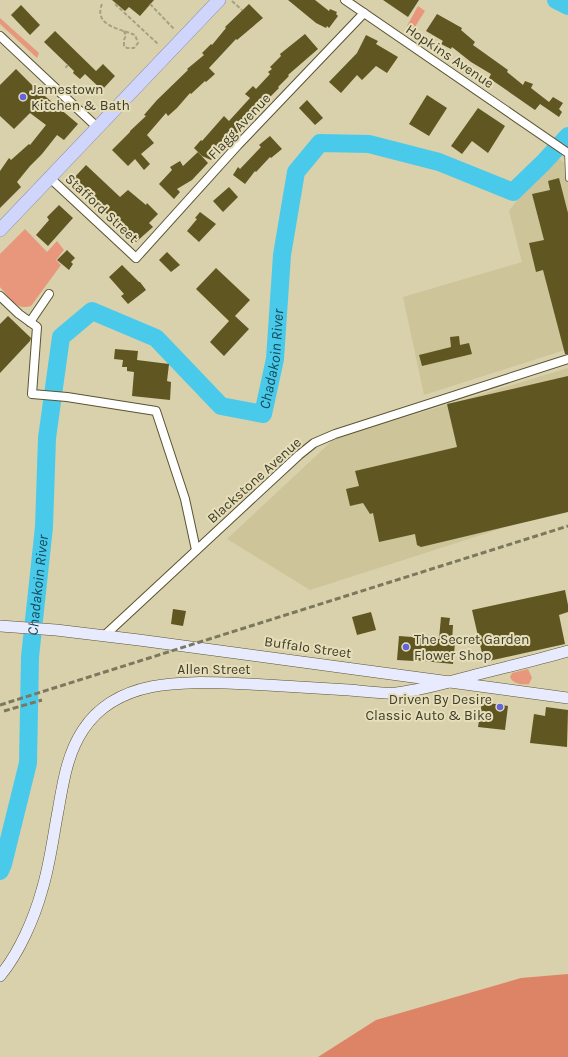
<svg xmlns="http://www.w3.org/2000/svg" width="568" height="1057" viewBox="0 0 568 1057" font-family="Karla,sans-serif">
<rect width="100%" height="100%" fill="#d8d1ab"/>
<!-- built -->
<g fill="#cdc499">
<polygon points="552,154 568,165 568,349 424,395 403,297 522,262 509,211"/>
<polygon points="568,368 568,507 310,590 227,539 334,439"/>
</g>
<!-- green -->
<g fill="#e8977d">
<polygon points="418,6 425,11 413,30 407,26"/>
<polygon points="0,18 39,53 37,58 0,24"/>
<path d="M25 229 47 252 57 241 64 250 56 260 61 265 31 306C16 311 9 297 0 287V254Z"/>
<path d="M528 669 532 678 529 684C522 685 513 684 510 677L512 673Z"/>
</g>
<!-- forest -->
<polygon fill="#de8466" points="568,974 568,1057 318,1057 376,1020 521,978"/>
<g fill="none" stroke-linecap="round" stroke-linejoin="round">
<!-- river -->
<g stroke="#4acaeb" stroke-width="18">
<polyline points="556,0 568,6"/>
<path id="s1" d="M0 871 3 864 28 763 30 657 44 527 47 438 61 337 92 311 156 338 221 406 263 414 275 359 282 255 296 172 320 143 369 144 439 162 513 192 543 163 568 136"/>
</g>
</g>
<!-- building -->
<g fill="#5f5622">
<polygon points="112,0 154,0 140,16 129,7 125,11"/>
<polygon points="288,0 315,0 329,11 330,9 337,12 336,14 338,16 329,28 327,26 326,28 316,23"/>
<polygon points="383,0 419,0 408,17"/>
<polygon points="249,4 263,18 237,40 236,39 209,68 215,74 206,82 205,81 191,94 190,93 177,108 168,116 166,113 147,135 154,143 141,154 150,164 144,170 135,159 128,166 112,150 130,132 130,131 146,116 144,115 157,100 188,70 187,69 204,55 202,53 211,44 212,45 226,28 225,27"/>
<polygon points="21,5 40,25 30,35 11,15"/>
<polygon points="437,14 462,28 461,30 475,42 473,45 508,70 507,72 523,85 525,81 533,84 531,88 549,102 553,97 563,103 559,109 562,112 559,117 540,104 535,110 489,78 491,74 471,62 452,47 451,49 441,44 443,41 426,31"/>
<polygon points="55,31 96,71 103,64 115,76 102,90 85,74 80,79 73,73 74,71 44,42"/>
<polygon points="305,34 318,49 288,75 289,76 278,87 279,88 255,112 257,113 211,160 202,156 194,148 201,140 202,141 224,116 229,121 250,98 245,94 253,86 256,89 270,74 268,72 272,69 270,67 281,56 280,54"/>
<polygon points="366,35 378,41 376,44 398,57 387,73 376,66 362,80 357,75 341,93 329,82 357,53"/>
<polygon points="16,69 33,86 78,124 64,140 57,135 42,154 30,166 17,182 21,187 0,208 0,171 9,158 11,160 29,144 30,145 46,125 30,113 14,129 0,116 0,85"/>
<polygon points="427,95 447,108 429,136 409,124"/>
<polygon points="307,100 323,118 315,125 299,108"/>
<polygon points="478,108 505,126 488,153 472,141 462,154 451,146"/>
<polygon points="270,136 282,149 271,158 270,157 256,172 255,171 245,184 233,175 238,167 240,169 261,147 259,145"/>
<polygon points="198,152 208,163 192,180 177,189 180,192 174,199 159,184 172,170 170,167 180,161 183,166"/>
<polygon points="86,165 120,197 128,190 146,205 147,203 158,214 149,223 153,227 136,242 72,180"/>
<polygon points="559,178 568,213 568,354 565,354 543,270 536,272 529,243 544,240 532,194 550,190 548,181"/>
<polygon points="229,187 238,197 223,212 213,201"/>
<polygon points="59,205 73,218 48,246 36,235 49,220 47,217"/>
<polygon points="200,212 216,224 199,242 187,231 197,219 195,218"/>
<polygon points="67,250 75,258 71,262 73,264 69,270 57,260"/>
<polygon points="167,252 180,265 171,272 159,260"/>
<polygon points="122,265 139,282 140,282 146,290 128,304 121,296 124,294 109,277"/>
<polygon points="216,268 250,300 235,316 249,329 224,356 210,342 229,321 196,289"/>
<polygon points="8,316 31,338 30,341 0,373 0,324"/>
<polygon points="459,336 460,345 469,343 472,354 422,366 419,355 451,347 450,337"/>
<polygon points="115,349 138,351 137,360 169,364 167,381 171,382 170,400 132,396 134,372 127,371 127,367 122,367 123,360 114,359"/>
<polygon points="568,376 568,512 421,547 417,545 415,534 379,542 373,513 370,514 363,503 350,506 346,489 359,486 355,471 457,447 447,404"/>
<polygon points="565,590 568,605 568,612 559,615 565,644 484,662 472,610"/>
<polygon points="173,609 186,611 183,626 171,624"/>
<polygon points="371,612 376,630 357,635 352,617"/>
<polygon points="441,617 450,618 449,625 453,625 452,642 455,643 453,664 414,660 414,661 397,660 399,636 439,639"/>
<polygon points="482,702 508,706 505,730 478,727"/>
<polygon points="546,707 568,710 567,747 530,743 534,714 545,716"/>
</g>
<g fill="none" stroke-linecap="round" stroke-linejoin="round">
<!-- lane casing -->
<g stroke="#5a5332" stroke-width="5.5">
<polyline id="lane" points="567,153 568,179"/>
</g>
<!-- street casing -->
<g stroke="#5a5332" stroke-width="10">
<g id="street">
<polyline points="345,0 568,153"/>
<polyline points="0,36 98,128"/>
<polyline points="50,178 136,258 238,145 364,13"/>
<polyline points="0,296 19,314 37,327 32,394 67,397 156,411 185,499 196,550"/>
<polyline points="30,322 49,294"/>
<polyline points="104,636 299,455 314,443 335,434 568,359"/>
</g>
</g>
<!-- secondary casing -->
<g stroke="#5a5332" stroke-width="12">
<g id="secondary">
<polyline points="0,626 56,630 139,640 568,698"/>
<path d="M0 976C19 953 34 919 42 890 50 864 53 837 58 811 63 783 67 754 83 730 119 675 192 682 249 684 283 686 316 688 349 690 364 691 381 694 396 693 422 690 449 682 475 675 506 667 537 660 568 651"/>
</g>
</g>
<!-- primary casing -->
<g stroke="#898eb1" stroke-width="14">
<polyline id="primary" points="0,230 219,0"/>
</g>
<!-- path -->
<g stroke="#a6a182" stroke-width="2" stroke-dasharray="4 2" stroke-linecap="butt">
<polyline points="232,1 242,10"/>
<path d="M102 4C93 26 121 29 135 35L138 43 134 48H127L124 46V40L126 35 123 30"/>
<polyline points="115,4 159,45"/>
<polyline points="150,4 174,29"/>
<polyline points="68,65 66,67 69,68"/>
</g>
<!-- lane -->
<use href="#lane" stroke="#fff" stroke-width="4"/>
<!-- street -->
<use href="#street" stroke="#fff" stroke-width="8"/>
<!-- secondary -->
<use href="#secondary" stroke="#e8eafd" stroke-width="11"/>
<!-- primary -->
<use href="#primary" stroke="#d0d5fb" stroke-width="13"/>
<!-- rail -->
<g stroke="#7c785f" stroke-width="3" stroke-dasharray="6 3" stroke-linecap="butt">
<polyline points="0,705 568,526"/>
<polyline points="4,711 42,700"/>
</g>
</g>
<!-- markers -->
<g fill="#6464dd" stroke="#e5deb8" stroke-width="1.5">
<circle cx="23" cy="97" r="4"/>
<circle cx="406" cy="647" r="4"/>
<circle cx="500" cy="707" r="4"/>
</g>
<g text-anchor="middle" stroke-width="4" stroke-linejoin="round" paint-order="stroke">
<!-- street labels -->
<g font-size="14" fill="#403d2d" stroke="#e5deb8">
<text transform="translate(450 56) rotate(34)" y="5">Hopkins Avenue</text>
<text transform="translate(239 126) rotate(-47)" y="5">Flagg Avenue</text>
<text transform="translate(102 208) rotate(43)" y="5">Stafford Street</text>
<text transform="translate(254 480) rotate(-42)" y="5">Blackstone Avenue</text>
<text transform="translate(308 647) rotate(8)" y="5">Buffalo Street</text>
<text x="214" y="674">Allen Street</text>
</g>
<!-- poi labels -->
<g font-size="14" fill="#403d2d" stroke="#e5deb8" text-anchor="start">
<text x="31" y="94">Jamestown<tspan x="31" dy="16">Kitchen &amp; Bath</tspan></text>
<text x="414" y="644">The Secret Garden<tspan x="414" dy="16">Flower Shop</tspan></text>
<text x="492" y="704" text-anchor="end">Driven By Desire<tspan x="492" dy="16">Classic Auto &amp; Bike</tspan></text>
</g>
<!-- water labels -->
<g font-size="15" font-style="italic" fill="#134958" stroke="#e5deb8">
<text dy="5" stroke="none"><textPath href="#s1" startOffset="842">Chadakoin River</textPath></text>
<text dy="5" stroke="none"><textPath href="#s1" startOffset="290">Chadakoin River</textPath></text>
</g>
</g>
</svg>
